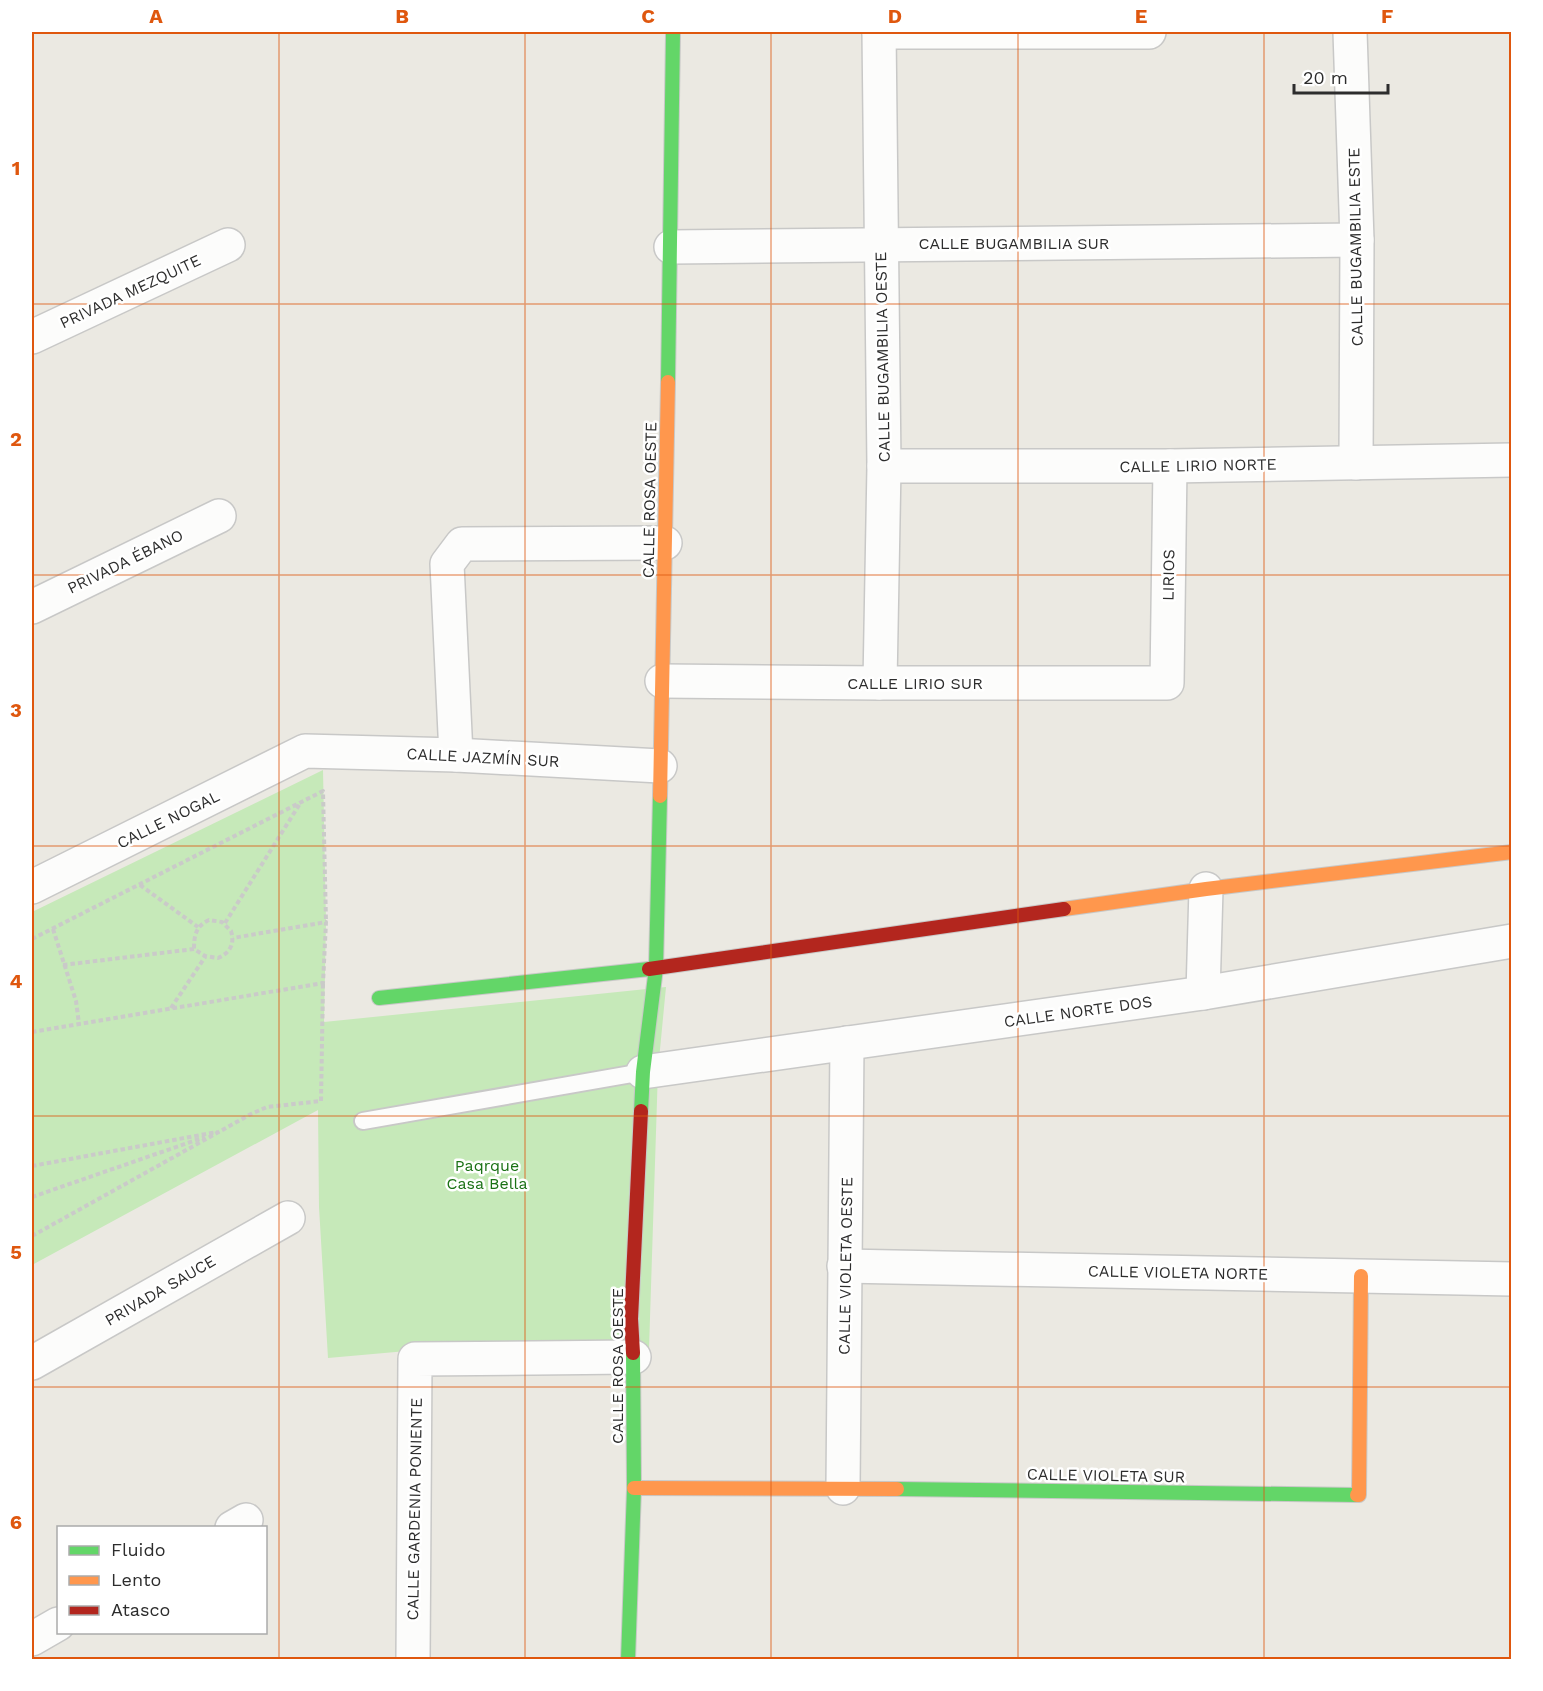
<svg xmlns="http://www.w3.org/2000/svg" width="1543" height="1691" viewBox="0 0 1543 1691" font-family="'Work Sans',sans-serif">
<rect width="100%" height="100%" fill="#ebe9e2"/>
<!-- green -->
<polygon fill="#c6e9b9" points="323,770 326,922 324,1022 666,987 658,1070 649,1349 418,1350 328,1358 319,1207 318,1110 32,1265 32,912"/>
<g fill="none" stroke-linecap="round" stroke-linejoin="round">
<!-- lane casing -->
<g stroke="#c8c8c7" stroke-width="20">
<polyline id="lane" points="363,1121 643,1072"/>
</g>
<!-- street casing -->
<g stroke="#c8c8c7" stroke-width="36">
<g id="street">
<polyline points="879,32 884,466 880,683"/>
<polyline points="879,32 1149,32"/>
<polyline points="1350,32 1357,240 1356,463"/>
<polyline points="671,247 1357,240"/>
<polyline points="32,337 228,245"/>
<polyline points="884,466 1170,466 1512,460"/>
<polyline points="32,607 219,516"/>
<polyline points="662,681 880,683 1167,683 1170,466"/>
<polyline points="456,755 447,564 462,544 665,543"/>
<polyline points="32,887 305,751 456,755 660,766"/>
<polyline points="1203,993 1206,889"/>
<polyline points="643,1072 1203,993 1512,941"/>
<polyline points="844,1266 1512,1279"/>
<polyline points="32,1363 288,1218"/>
<polyline points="843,1488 847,1043"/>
<polyline points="232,1528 246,1520"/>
<polyline points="32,1639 58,1624"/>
<polyline points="413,1660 415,1359 634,1357"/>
</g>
</g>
<!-- fast casing -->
<g stroke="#c8c8c7" stroke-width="16">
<g id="fast">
<polyline points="668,382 673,32"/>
<polyline points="379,998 649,969"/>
<polyline points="641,1111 643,1072 656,968 660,796"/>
<polyline points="897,1489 1357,1495"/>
<polyline points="628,1660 634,1489 633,1353"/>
</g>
</g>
<!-- slow casing -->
<g stroke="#c8c8c7" stroke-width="16">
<g id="slow">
<polyline points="660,796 668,382"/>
<polyline points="1064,909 1206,889 1512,852"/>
<polyline points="634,1488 897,1489"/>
<polyline points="1357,1495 1359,1495 1361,1276"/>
</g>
</g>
<!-- jam casing -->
<g stroke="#c8c8c7" stroke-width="16">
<g id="jam">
<polyline points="649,969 1064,909"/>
<polyline points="633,1353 631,1319 641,1111"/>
</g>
</g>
<!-- path -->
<g stroke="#cacac9" stroke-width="4" stroke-dasharray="4.5 3" stroke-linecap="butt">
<polyline points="140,885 198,927"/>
<polyline points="225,923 301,802"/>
<polyline points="53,929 76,1001 79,1024"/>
<polyline points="32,939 323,791 326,922"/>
<path d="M63 965 194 949 205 956 218 958C230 953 235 944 231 931L222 922 209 920C196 926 194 935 194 949"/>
<polyline points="171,1008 205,957"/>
<polyline points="32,1032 323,983 326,922 233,938"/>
<polyline points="32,1166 217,1132"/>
<polyline points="32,1197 205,1137"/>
<polyline points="32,1236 251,1114 267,1107 321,1101 323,983"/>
</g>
<!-- lane -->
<use href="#lane" stroke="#fcfcfb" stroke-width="16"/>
<!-- street -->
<use href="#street" stroke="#fcfcfb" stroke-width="33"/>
<!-- fast -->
<use href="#fast" stroke="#63d668" stroke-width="14"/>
<!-- slow -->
<use href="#slow" stroke="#ff974d" stroke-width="14"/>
<!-- jam -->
<use href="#jam" stroke="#b3261e" stroke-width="14"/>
</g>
<!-- grid -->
<path fill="none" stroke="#df570e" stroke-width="1.5" stroke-opacity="0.55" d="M279 32V1660M525 32V1660M771 32V1660M1018 32V1660M1264 32V1660M32 304H1512M32 575H1512M32 846H1512M32 1116H1512M32 1387H1512"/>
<g text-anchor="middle" stroke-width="5" stroke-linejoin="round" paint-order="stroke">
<!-- street labels -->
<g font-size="16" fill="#2d2d2d" stroke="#fff">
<text x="1014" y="249">CALLE BUGAMBILIA SUR</text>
<text transform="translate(1355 247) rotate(-91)" y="6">CALLE BUGAMBILIA ESTE</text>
<text transform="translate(130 291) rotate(-25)" y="6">PRIVADA MEZQUITE</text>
<text transform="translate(882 357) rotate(-91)" y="6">CALLE BUGAMBILIA OESTE</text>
<text transform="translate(1198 465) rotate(-1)" y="6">CALLE LIRIO NORTE</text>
<text transform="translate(649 500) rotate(-89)" y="6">CALLE ROSA OESTE</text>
<text transform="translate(125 561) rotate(-26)" y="6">PRIVADA ÉBANO</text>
<text transform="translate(1168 575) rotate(-89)" y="6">LIRIOS</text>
<text x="915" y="689">CALLE LIRIO SUR</text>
<text transform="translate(483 757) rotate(3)" y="6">CALLE JAZMÍN SUR</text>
<text transform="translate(168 819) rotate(-26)" y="6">CALLE NOGAL</text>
<text transform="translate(1078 1011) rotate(-8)" y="6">CALLE NORTE DOS</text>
<text transform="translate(845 1266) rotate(-89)" y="6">CALLE VIOLETA OESTE</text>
<text transform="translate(1178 1272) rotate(1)" y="6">CALLE VIOLETA NORTE</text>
<text transform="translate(160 1290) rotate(-30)" y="6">PRIVADA SAUCE</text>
<text transform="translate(617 1366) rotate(-90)" y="6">CALLE ROSA OESTE</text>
<text transform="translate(1106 1475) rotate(1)" y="6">CALLE VIOLETA SUR</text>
<text transform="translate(414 1509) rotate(-89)" y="6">CALLE GARDENIA PONIENTE</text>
</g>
<!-- park labels -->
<g font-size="16" fill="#1a7115" stroke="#fff">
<text x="487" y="1171">Paqrque<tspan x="487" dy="18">Casa Bella</tspan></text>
</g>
</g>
<!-- border -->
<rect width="1543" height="1691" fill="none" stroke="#ffffff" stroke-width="66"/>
<!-- legend -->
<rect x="57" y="1526" width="210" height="108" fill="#ffffff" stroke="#ababab" stroke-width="1.5"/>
<rect x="69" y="1546" width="30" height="9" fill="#63d668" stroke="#ababab" stroke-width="1.5"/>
<text x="111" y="1556" font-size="18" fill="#2d2d2d">Fluido</text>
<rect x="69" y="1576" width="30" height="9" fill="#ff974d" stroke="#ababab" stroke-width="1.5"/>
<text x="111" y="1586" font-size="18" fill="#2d2d2d">Lento</text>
<rect x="69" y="1606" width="30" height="9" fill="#b3261e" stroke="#ababab" stroke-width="1.5"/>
<text x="111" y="1616" font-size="18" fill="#2d2d2d">Atasco</text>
<!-- scale -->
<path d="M1294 84v9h94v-9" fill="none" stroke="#2d2d2d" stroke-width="3"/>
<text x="1303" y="84" font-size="18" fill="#2d2d2d" stroke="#ffffff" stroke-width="4.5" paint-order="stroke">20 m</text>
<rect x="33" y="33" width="1477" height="1625" fill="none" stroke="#df570e" stroke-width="2"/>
<g font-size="20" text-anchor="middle" font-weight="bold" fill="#df570e">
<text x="156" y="23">A</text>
<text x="402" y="23">B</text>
<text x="648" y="23">C</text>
<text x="895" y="23">D</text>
<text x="1141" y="23">E</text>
<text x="1387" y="23">F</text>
<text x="16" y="175">1</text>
<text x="16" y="446">2</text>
<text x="16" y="717">3</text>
<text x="16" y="988">4</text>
<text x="16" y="1259">5</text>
<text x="16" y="1529">6</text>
</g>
</svg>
